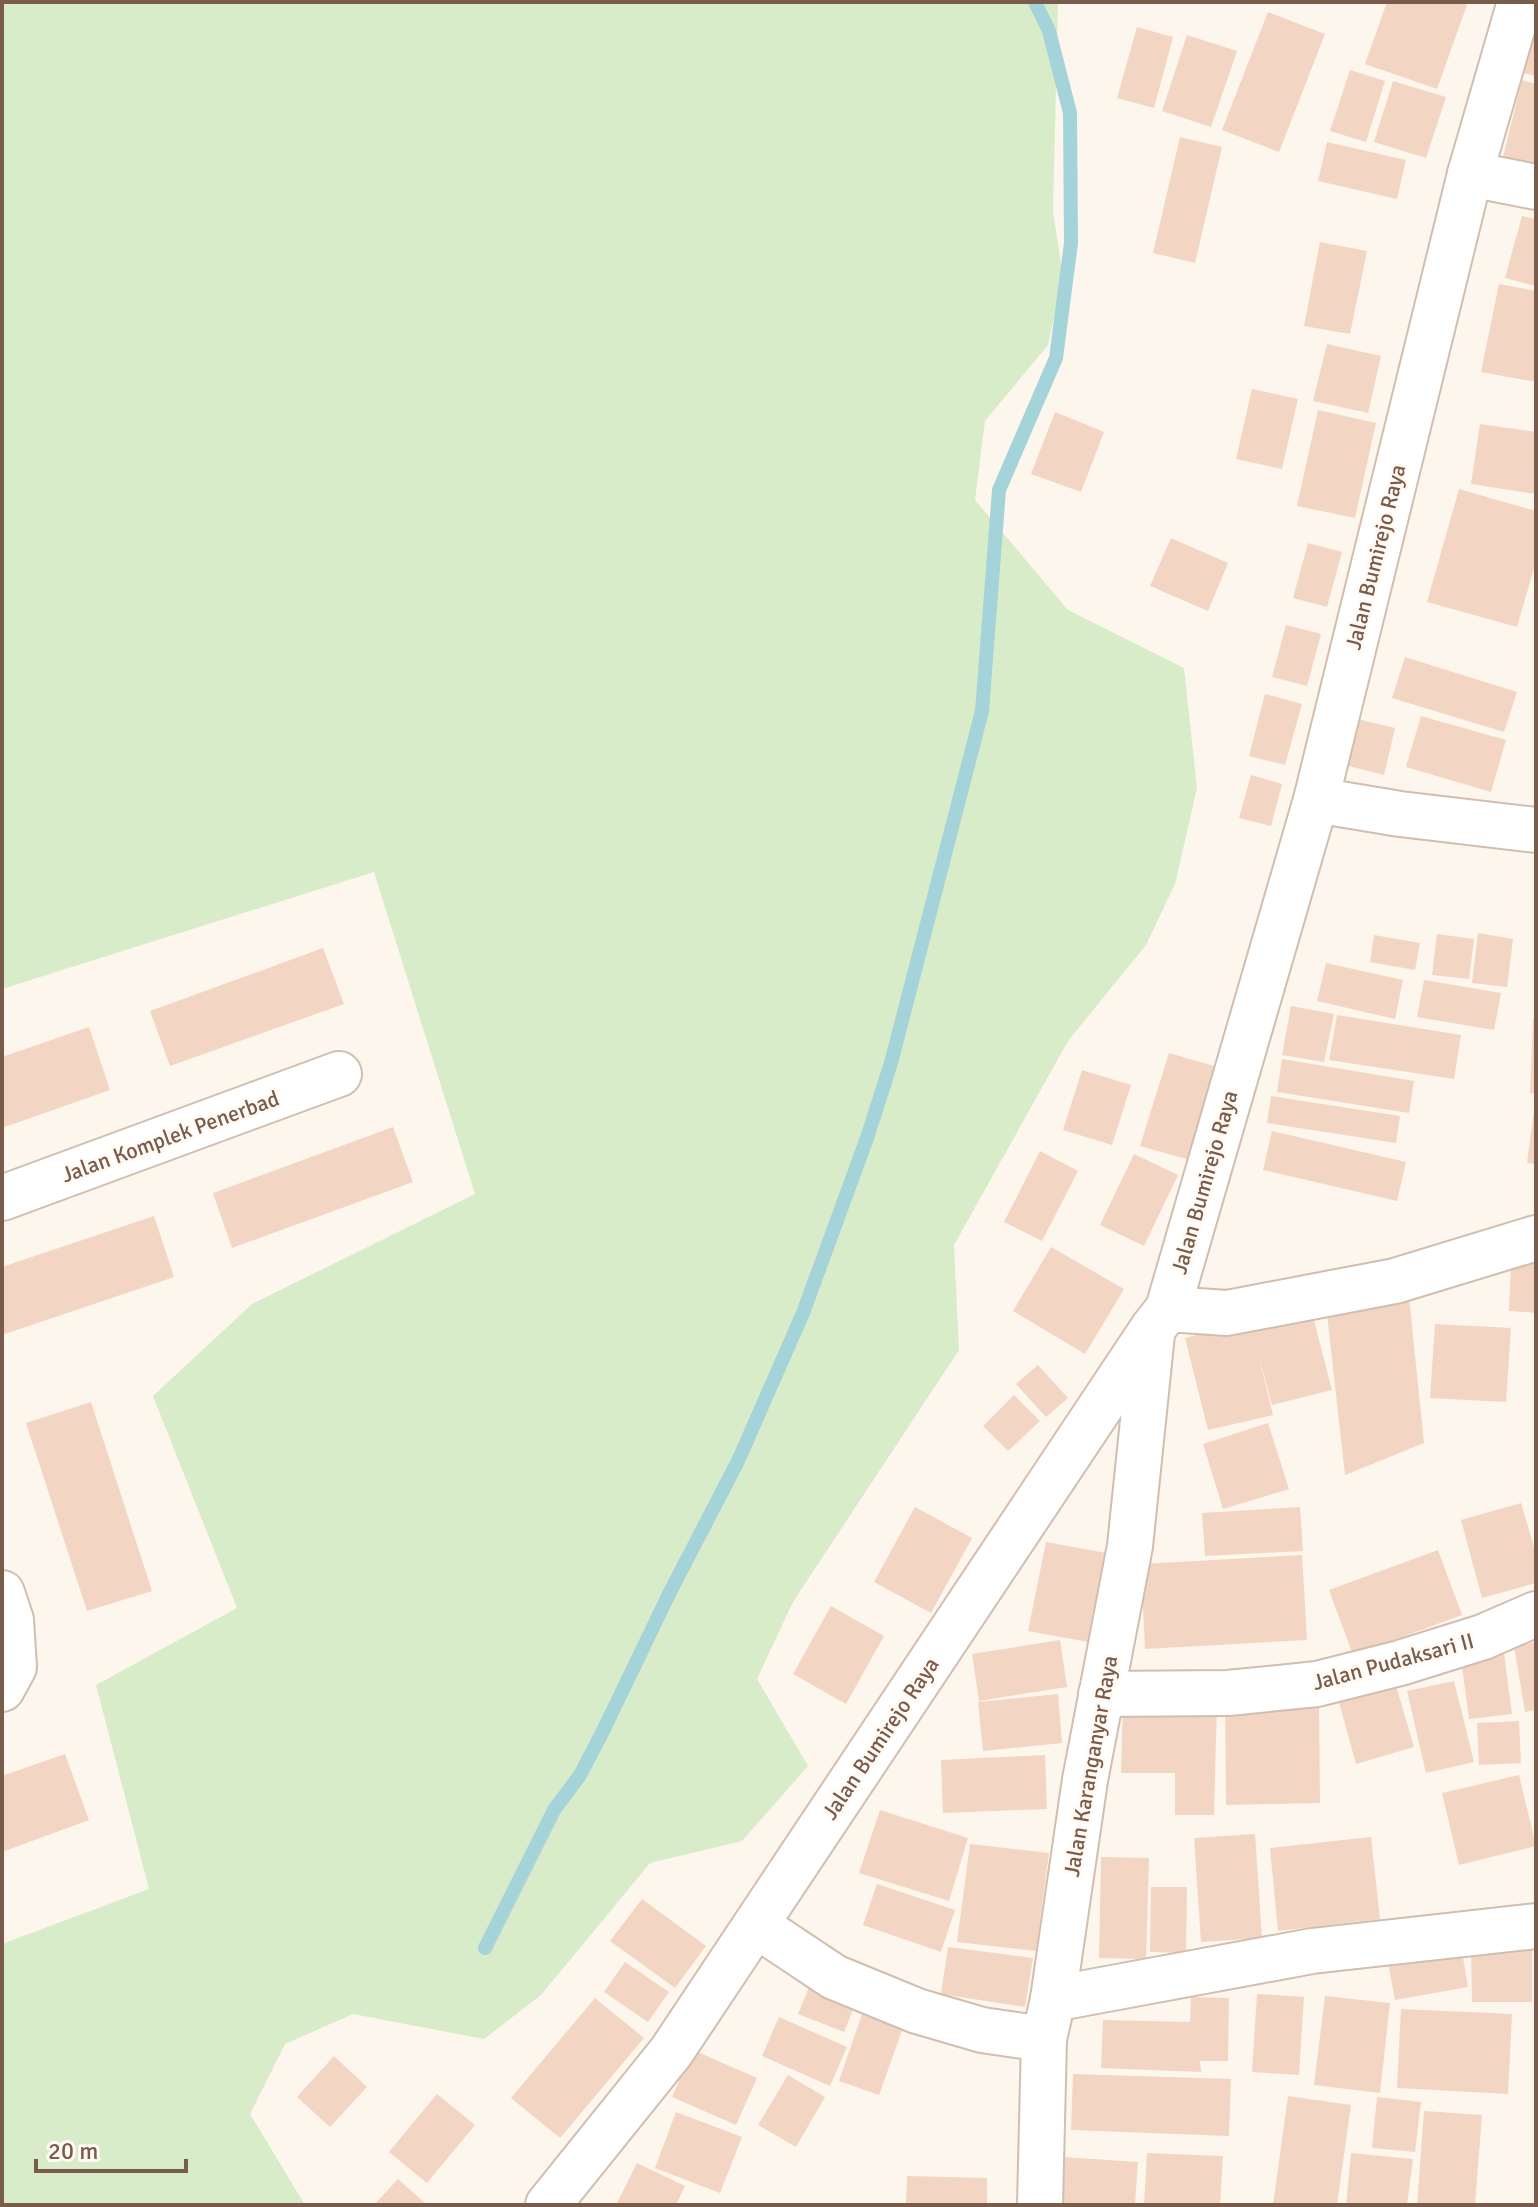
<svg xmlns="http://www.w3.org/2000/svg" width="1538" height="2207" viewBox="0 0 1538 2207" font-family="Signika,sans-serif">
<rect width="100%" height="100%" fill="#fdf6ec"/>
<!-- green -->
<polygon fill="#d8ecc9" points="2,2 1058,2 1053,211 1063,277 1048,345 985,421 975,500 1068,610 1184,668 1197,788 1175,884 1146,945 1068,1041 954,1245 959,1350 793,1602 757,1679 808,1766 742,1841 650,1863 541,1995 484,2039 353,2014 285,2044 250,2114 305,2205 2,2205 2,1944 149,1889 96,1685 237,1608 153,1396 252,1304 475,1194 374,872 2,989"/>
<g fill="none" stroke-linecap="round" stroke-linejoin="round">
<!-- stream -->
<polyline stroke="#a5d3da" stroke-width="14" points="485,1948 554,1810 580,1775 602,1733 670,1592 738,1461 803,1313 867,1138 891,1063 982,711 999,490 1056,358 1071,243 1070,113 1049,31 1035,2"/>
</g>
<!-- building -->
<g fill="#f3d5c3">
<polygon points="1387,2 1468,2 1437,89 1365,64"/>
<polygon points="1268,12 1325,34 1279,152 1222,130"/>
<polygon points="1535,22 1536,22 1536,76 1523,73"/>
<polygon points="1137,27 1173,37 1154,108 1117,98"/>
<polygon points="1187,35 1237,51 1211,127 1162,111"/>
<polygon points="1350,70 1385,81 1366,142 1330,131"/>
<polygon points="1522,80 1536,84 1536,164 1503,157"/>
<polygon points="1393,81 1446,97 1426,158 1374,142"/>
<polygon points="1180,137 1222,147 1195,263 1153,253"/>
<polygon points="1327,142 1406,160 1397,199 1318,181"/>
<polygon points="1522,216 1536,219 1536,286 1505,278"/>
<polygon points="1320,242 1367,251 1350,334 1304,326"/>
<polygon points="1499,284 1536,291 1536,382 1481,372"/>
<polygon points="1327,344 1381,356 1368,413 1313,401"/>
<polygon points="1252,389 1298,399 1282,469 1236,459"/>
<polygon points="1318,410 1376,423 1355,518 1297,506"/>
<polygon points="1055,412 1104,432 1081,492 1031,474"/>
<polygon points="1480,424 1536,432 1536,494 1471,484"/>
<polygon points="1459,489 1536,511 1536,561 1517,627 1427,602"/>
<polygon points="1171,538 1228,563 1208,611 1150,586"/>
<polygon points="1308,543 1342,552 1327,607 1293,598"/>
<polygon points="1286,625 1321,634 1307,686 1272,677"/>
<polygon points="1405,657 1517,692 1504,732 1392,698"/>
<polygon points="1265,694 1302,704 1285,765 1249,756"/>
<polygon points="1421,716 1506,740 1491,792 1406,767"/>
<polygon points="1353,718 1395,728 1384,775 1341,764"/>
<polygon points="1251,775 1282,784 1271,826 1239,818"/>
<polygon points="1478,933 1513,939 1507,987 1472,983"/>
<polygon points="1437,934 1474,939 1469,979 1432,975"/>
<polygon points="1374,935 1420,943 1415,970 1370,962"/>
<polygon points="323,948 344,1004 170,1066 150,1011"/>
<polygon points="1326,963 1403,980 1395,1019 1317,1001"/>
<polygon points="1424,980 1501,993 1494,1030 1417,1017"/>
<polygon points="1291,1006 1334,1014 1324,1062 1282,1055"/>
<polygon points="1337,1015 1461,1035 1454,1079 1329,1060"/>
<polygon points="1533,1018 1536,1018 1536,1094 1530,1093"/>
<polygon points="89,1027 110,1090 2,1128 2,1057"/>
<polygon points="1169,1053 1221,1068 1193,1161 1140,1146"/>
<polygon points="1282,1059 1414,1081 1409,1113 1277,1092"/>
<polygon points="1082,1070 1131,1085 1112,1145 1063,1130"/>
<polygon points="1271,1096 1400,1116 1396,1143 1267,1123"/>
<polygon points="1534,1110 1536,1110 1536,1164 1527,1163"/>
<polygon points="393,1127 413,1182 232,1248 213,1193"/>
<polygon points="1272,1131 1406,1162 1397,1201 1263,1170"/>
<polygon points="1040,1151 1078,1171 1042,1241 1004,1222"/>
<polygon points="1134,1154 1178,1175 1144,1246 1100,1225"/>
<polygon points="154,1216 174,1277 2,1335 2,1267"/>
<polygon points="1512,1244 1536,1245 1536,1313 1509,1311"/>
<polygon points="1051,1247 1124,1289 1085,1354 1013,1311"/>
<polygon points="1408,1287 1424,1443 1345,1475 1325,1296"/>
<polygon points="1310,1305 1332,1390 1272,1405 1258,1353 1273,1415 1208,1430 1185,1338"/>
<polygon points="1435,1324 1511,1328 1506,1402 1430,1398"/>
<polygon points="1038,1365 1068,1398 1046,1417 1016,1384"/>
<polygon points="1014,1395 1040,1421 1008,1451 983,1426"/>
<polygon points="91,1402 152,1591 87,1611 26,1423"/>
<polygon points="1268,1423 1289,1489 1223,1509 1203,1444"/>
<polygon points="1521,1503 1536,1554 1536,1583 1482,1598 1461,1520"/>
<polygon points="915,1507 972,1538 931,1613 874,1582"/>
<polygon points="1300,1507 1303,1551 1205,1556 1202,1513"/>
<polygon points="1046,1542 1106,1553 1088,1642 1028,1631"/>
<polygon points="1438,1550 1462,1615 1353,1655 1329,1590"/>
<polygon points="1302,1555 1307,1640 1145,1649 1141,1564"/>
<polygon points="831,1606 884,1636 846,1704 793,1674"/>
<polygon points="1060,1640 1067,1687 979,1701 972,1654"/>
<polygon points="1536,1642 1536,1710 1525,1712 1514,1646"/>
<polygon points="1504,1653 1512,1714 1469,1719 1461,1659"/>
<polygon points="1394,1679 1414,1747 1356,1764 1337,1695"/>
<polygon points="1454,1681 1474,1762 1426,1773 1407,1691"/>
<polygon points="1058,1694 1062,1743 983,1751 978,1702"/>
<polygon points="1123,1700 1217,1702 1214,1815 1175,1815 1175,1773 1121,1773"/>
<polygon points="1319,1702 1320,1803 1226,1805 1225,1704"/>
<polygon points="1519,1721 1521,1763 1479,1765 1477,1723"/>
<polygon points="65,1754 89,1820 2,1852 2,1776"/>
<polygon points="1045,1755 1047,1809 943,1813 941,1760"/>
<polygon points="1519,1775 1536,1846 1459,1865 1442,1793"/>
<polygon points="880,1810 968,1838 949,1901 859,1873"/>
<polygon points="1255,1834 1262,1938 1201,1942 1194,1838"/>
<polygon points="1371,1837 1380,1919 1278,1931 1270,1848"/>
<polygon points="970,1844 1049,1853 1036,1951 957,1942"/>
<polygon points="1101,1857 1149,1858 1146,1959 1099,1958"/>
<polygon points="877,1884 955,1910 941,1952 863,1925"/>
<polygon points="1151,1887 1187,1887 1186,1953 1150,1952"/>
<polygon points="642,1899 706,1946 675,1988 610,1941"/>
<polygon points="1459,1934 1468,1987 1395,2000 1385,1947"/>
<polygon points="948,1947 1033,1958 1025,2007 941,1994"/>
<polygon points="1471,1950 1532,1950 1532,2002 1472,2002"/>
<polygon points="625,1962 669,1992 648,2022 604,1992"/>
<polygon points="815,1973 860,1992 844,2032 798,2014"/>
<polygon points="1257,1994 1304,1997 1299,2075 1252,2072"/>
<polygon points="1325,1996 1390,2003 1380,2093 1314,2085"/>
<polygon points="868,1997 909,2011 879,2095 839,2081"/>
<polygon points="1191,1997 1229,1998 1228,2061 1200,2061 1201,2072 1101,2068 1103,2020 1190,2022"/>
<polygon points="595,1998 644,2038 560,2138 511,2098"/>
<polygon points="1401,2009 1512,2014 1508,2094 1397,2088"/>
<polygon points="779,2017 847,2047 830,2086 762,2056"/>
<polygon points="693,2050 757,2078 736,2125 672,2097"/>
<polygon points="334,2056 367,2087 330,2127 297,2097"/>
<polygon points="1073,2074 1231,2079 1229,2136 1071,2130"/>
<polygon points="788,2075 825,2097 796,2147 758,2125"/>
<polygon points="437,2094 475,2125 427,2183 389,2152"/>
<polygon points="1288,2096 1351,2105 1337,2205 1273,2205"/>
<polygon points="1377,2097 1421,2102 1415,2152 1372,2148"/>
<polygon points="1424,2111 1482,2115 1475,2205 1417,2205"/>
<polygon points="676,2112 742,2137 720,2193 655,2168"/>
<polygon points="1147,2153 1223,2156 1220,2205 1144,2205"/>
<polygon points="1351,2153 1413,2159 1407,2205 1346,2205"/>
<polygon points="1064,2157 1138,2162 1135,2205 1061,2205"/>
<polygon points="637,2163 685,2186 676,2205 616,2205"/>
<polygon points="907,2176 987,2178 987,2205 906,2205"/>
<polygon points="398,2179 427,2205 374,2205"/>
</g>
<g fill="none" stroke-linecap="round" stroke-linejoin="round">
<!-- street casing -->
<g stroke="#d1beb0" stroke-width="48">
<g id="street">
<polyline points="1470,174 1536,187"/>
<polyline points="1316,800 1400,814 1536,830"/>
<polyline points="2,1198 339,1074"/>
<polyline points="1168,1309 1227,1313 1395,1281 1536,1238"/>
<polyline points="2,1593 11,1620 14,1667 2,1689"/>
<polyline points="1101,1694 1228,1693 1317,1684 1400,1663 1483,1637 1536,1614"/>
<polyline points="756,1925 834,1977 917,2011 982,2030 1044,2039"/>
<polyline points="1053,1999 1312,1951 1536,1926"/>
<polyline points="548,2205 671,2052 1153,1328 1168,1309 1316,800 1470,174 1520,2"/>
<polyline points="1040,2205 1044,2039 1053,1999 1085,1780 1130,1546 1152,1334"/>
</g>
</g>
<!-- street -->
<use href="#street" stroke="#fff" stroke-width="44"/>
</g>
<g text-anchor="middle" stroke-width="6" stroke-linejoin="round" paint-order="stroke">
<!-- street labels -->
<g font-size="22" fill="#7a5c4d" stroke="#fffaf3">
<text transform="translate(1375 557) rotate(-76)" y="8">Jalan Bumirejo Raya</text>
<text transform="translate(170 1136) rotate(-20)" y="8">Jalan Komplek Penerbad</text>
<text transform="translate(1204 1182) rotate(-74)" y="8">Jalan Bumirejo Raya</text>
<text transform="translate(1393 1661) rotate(-15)" y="8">Jalan Pudaksari II</text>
<text transform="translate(880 1738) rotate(-56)" y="8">Jalan Bumirejo Raya</text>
<text transform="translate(1090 1766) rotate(-80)" y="8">Jalan Karanganyar Raya</text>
</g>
</g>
<!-- border -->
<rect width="1538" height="2207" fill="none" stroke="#7a5c4d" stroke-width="8"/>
<!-- scale -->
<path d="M36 2159v12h150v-12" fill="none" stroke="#7a5c4d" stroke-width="4"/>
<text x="48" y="2159" font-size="24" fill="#7a5c4d" stroke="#fffaf3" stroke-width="6" paint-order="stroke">20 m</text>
</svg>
